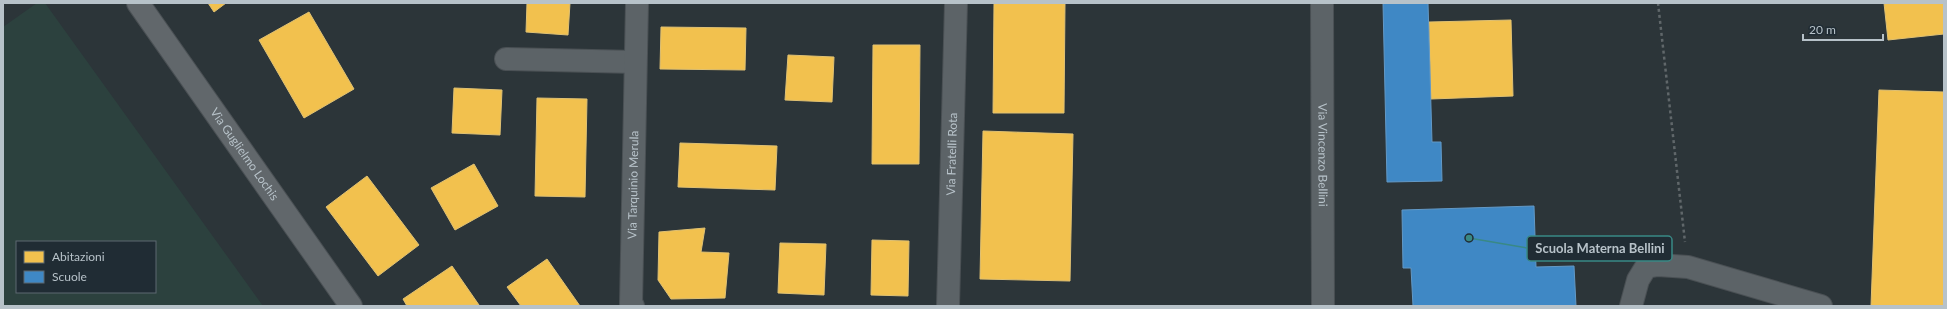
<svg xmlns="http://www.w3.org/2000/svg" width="1947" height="309" viewBox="0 0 1947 309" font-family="Lato,sans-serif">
<rect width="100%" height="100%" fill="#2c3539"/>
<!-- green -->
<path fill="#2c413e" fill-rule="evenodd" d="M37 3H45L263 306H3V27ZM17 242H155V292H17Z"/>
<!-- homes -->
<g fill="#f2c14e" stroke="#e0c173">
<polygon points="208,3 226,3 214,12"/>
<polygon points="527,3 570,3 568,35 526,32"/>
<polygon points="994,3 1065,3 1064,113 993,113"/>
<polygon points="1884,3 1944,3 1944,34 1888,40"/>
<polygon points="309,12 354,89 304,118 259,40"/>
<polygon points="1511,20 1513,96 1431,99 1429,22"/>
<polygon points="661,27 746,28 745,70 660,69"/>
<polygon points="873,45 920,45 919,164 872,164"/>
<polygon points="788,55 834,57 832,102 785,100"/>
<polygon points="454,88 502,90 500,135 452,133"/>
<polygon points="1879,90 1944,92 1944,306 1871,306"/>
<polygon points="537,98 587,99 585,197 535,196"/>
<polygon points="983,131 1073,134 1070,281 980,279"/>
<polygon points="680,143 777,146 775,190 678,187"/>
<polygon points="474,164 498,206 455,230 431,188"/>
<polygon points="367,176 419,245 378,276 326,207"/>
<polygon points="705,228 701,252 729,253 725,298 671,299 658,280 659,232"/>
<polygon points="872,240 909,241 908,296 871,295"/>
<polygon points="780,243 826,244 824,295 778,293"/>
<polygon points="547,259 580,306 521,306 507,287"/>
<polygon points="452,266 479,305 407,306 403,299"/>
</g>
<!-- schools -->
<g fill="#3f88c5" stroke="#6399c6">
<polygon points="1383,3 1428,3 1432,142 1441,142 1442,181 1387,182"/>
<polygon points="1534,206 1536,267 1574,266 1576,306 1413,306 1411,268 1403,268 1402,210"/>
</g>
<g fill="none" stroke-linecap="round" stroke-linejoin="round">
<!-- street casing -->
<g stroke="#4a5054" stroke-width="24">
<g id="street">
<path id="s1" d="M1322 3 1323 306"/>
<polyline points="506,59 635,62"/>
<path id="s2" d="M633 306 631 304 637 3"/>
<path id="s3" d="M948 306 956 3"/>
<polyline points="1631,306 1638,280 1646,267 1658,265 1688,267 1821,306"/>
</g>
</g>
<!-- secondary casing -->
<g stroke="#4a5054" stroke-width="24">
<g id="secondary">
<path id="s4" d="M138 3 351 306"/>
</g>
</g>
<!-- path -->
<polyline stroke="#60676a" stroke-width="2.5" stroke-dasharray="3 3" stroke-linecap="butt" points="1658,3 1685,242"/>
<!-- street -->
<use href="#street" stroke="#5c6367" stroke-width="22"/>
<!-- secondary -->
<use href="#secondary" stroke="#61676b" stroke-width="22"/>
</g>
<g text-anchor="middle" stroke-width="4" stroke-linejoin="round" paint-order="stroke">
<!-- street labels -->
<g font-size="12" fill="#b7c2c9" stroke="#202c34">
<text dy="4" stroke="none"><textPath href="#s4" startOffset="185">Via Guglielmo Lochis</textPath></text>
<text dy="4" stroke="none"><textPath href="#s3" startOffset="152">Via Fratelli Rota</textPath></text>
<text dy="4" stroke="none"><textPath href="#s1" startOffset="152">Via Vincenzo Bellini</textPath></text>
<text dy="4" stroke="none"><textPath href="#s2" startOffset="122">Via Tarquinio Merula</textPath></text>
</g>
</g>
<!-- callouts -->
<path fill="none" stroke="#398985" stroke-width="1.5" d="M1469 238L1527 248"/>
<circle fill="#398985" stroke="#202c34" stroke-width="1.5" cx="1469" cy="238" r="4"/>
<rect fill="#202c34" stroke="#398985" stroke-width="1.5" x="1527" y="236" width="145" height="25" rx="4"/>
<g font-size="13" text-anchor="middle" font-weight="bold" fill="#b7c2c9">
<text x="1600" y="253">Scuola Materna Bellini</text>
</g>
<!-- border -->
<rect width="1947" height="309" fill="none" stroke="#b7c2c9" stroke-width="8"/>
<!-- legend -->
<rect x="16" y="241" width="140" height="52" fill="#202c34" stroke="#5c6870"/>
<rect x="24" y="251" width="20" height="12" fill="#f2c14e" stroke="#5c6870"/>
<text x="52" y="261" font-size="12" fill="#b7c2c9">Abitazioni</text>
<rect x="24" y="271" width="20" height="12" fill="#3f88c5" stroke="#5c6870"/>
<text x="52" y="281" font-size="12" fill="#b7c2c9">Scuole</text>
<!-- scale -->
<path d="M1803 34v6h80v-6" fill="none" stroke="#b7c2c9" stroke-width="2"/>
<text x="1809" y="34" font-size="12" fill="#b7c2c9" stroke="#202c34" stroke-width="3" paint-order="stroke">20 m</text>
</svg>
